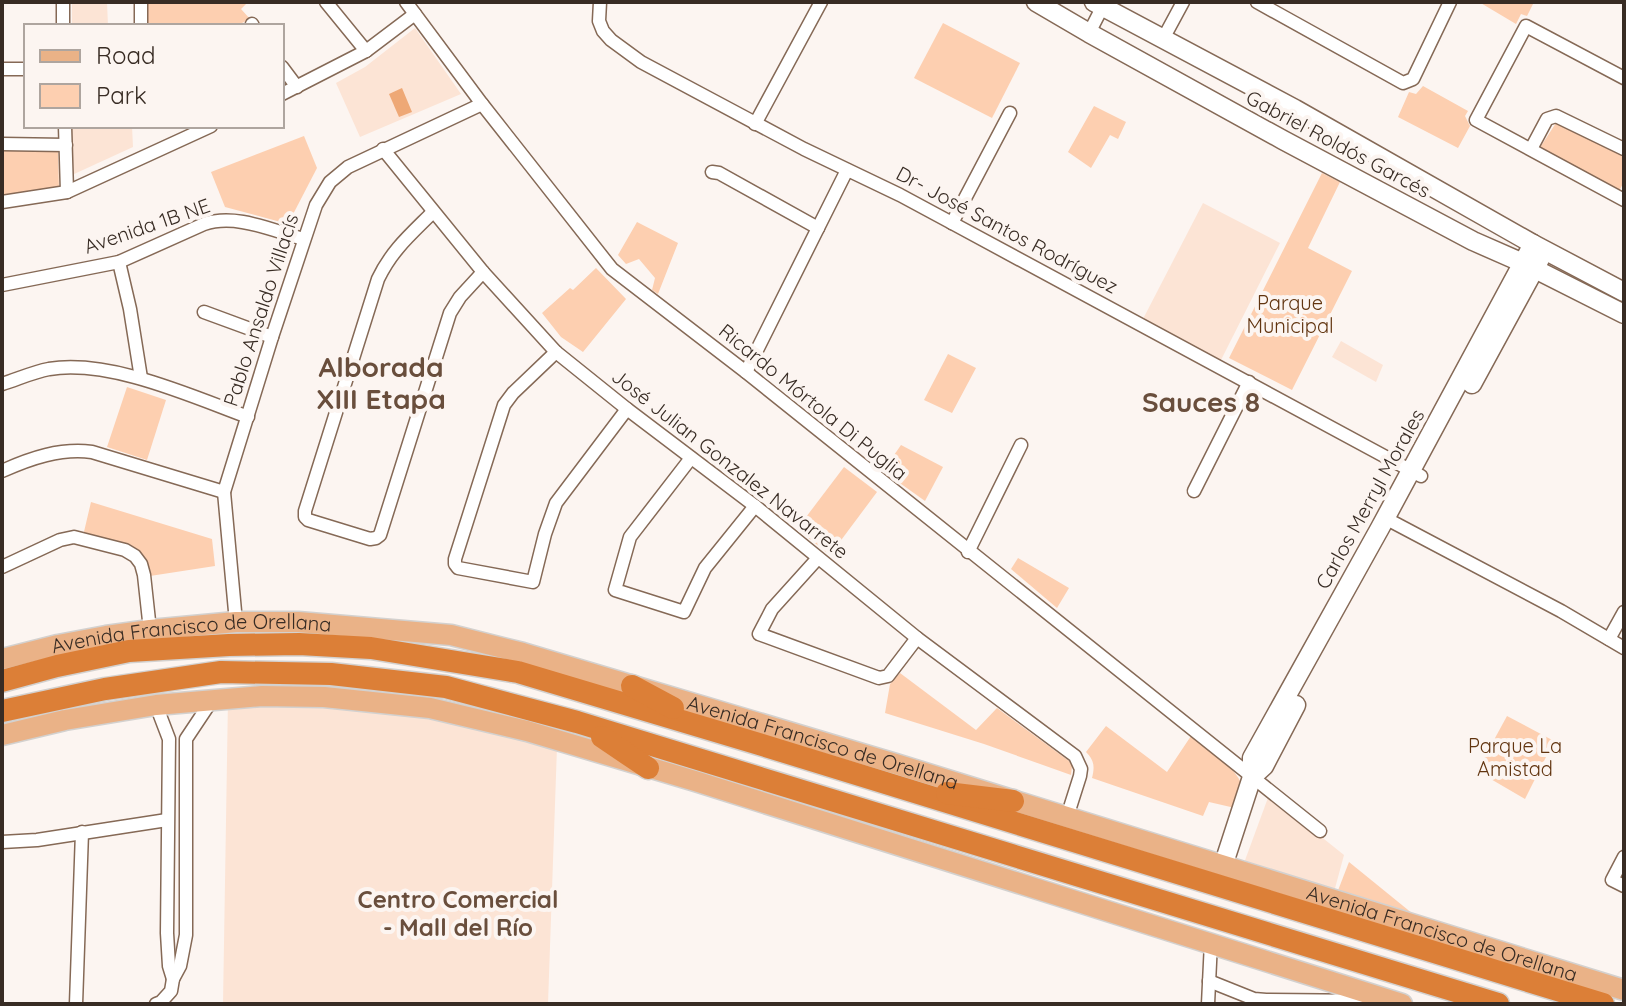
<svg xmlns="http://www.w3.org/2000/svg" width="1626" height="1006" viewBox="0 0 1626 1006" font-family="Quicksand,sans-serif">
<rect width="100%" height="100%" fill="#fcf5f1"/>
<!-- built -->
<g fill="#fce4d5">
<polygon points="72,2 107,2 108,26 72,26"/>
<polygon points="415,28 461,94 360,137 336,83 365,67"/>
<polygon points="72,126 132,126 133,147 72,175"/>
<polygon points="1203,203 1280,243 1220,362 1143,319"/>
<polygon points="1341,341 1383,365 1376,382 1332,357"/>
<polygon points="228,699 402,705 557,747 548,1004 223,1004"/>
<polygon points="1269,795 1344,855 1334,892 1244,863"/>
</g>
<!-- green -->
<g fill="#fdcfb0">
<polygon points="148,2 248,2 241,9 250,19 236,26 148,26"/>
<polygon points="1479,2 1534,2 1527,16 1521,14 1516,24"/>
<polygon points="943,23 1020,63 992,118 914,78"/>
<polygon points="1423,86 1468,111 1465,116 1470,126 1458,148 1398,117 1409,92 1416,94"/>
<polygon points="1094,106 1126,122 1118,139 1110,135 1091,168 1068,152"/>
<polygon points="1563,121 1624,152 1624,182 1619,191 1539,149 1556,123"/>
<polygon points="304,136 317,168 288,224 225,207 211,172"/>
<polygon points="2,148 58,149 59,189 2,199"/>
<polygon points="1322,173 1340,182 1308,248 1352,271 1292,390 1229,358"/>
<polygon points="637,222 678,243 658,294 652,290 655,278 639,259 626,264 618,255"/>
<polygon points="596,268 626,299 583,352 561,337 542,313 570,288 573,290"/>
<polygon points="948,354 976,368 952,413 924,400"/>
<polygon points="127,387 166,400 147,460 107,447"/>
<polygon points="901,445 943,467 925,501 883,471"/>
<polygon points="844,467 877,492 830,555 797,529"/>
<polygon points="91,502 212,539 215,566 150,576 147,565 83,536"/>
<polygon points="1018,558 1069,588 1057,608 1011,569"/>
<polygon points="900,673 976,730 997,708 1069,761 1072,766 1071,775 984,744 885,713 890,684"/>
<polygon points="1507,716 1554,741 1525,799 1477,771"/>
<path d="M1106 726 1167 772 1191 736C1204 746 1244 772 1242 790 1241 796 1237 803 1235 808L1209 802 1203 816 1092 778C1095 766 1094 760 1086 752Z"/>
<polygon points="1349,862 1429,927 1337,893"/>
</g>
<!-- water -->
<polygon fill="#eea876" points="402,88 412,112 399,117 389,94"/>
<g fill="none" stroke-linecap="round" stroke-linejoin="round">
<!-- street casing -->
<g stroke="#856956" stroke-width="15">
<g id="street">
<polyline points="141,2 141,26"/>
<polyline points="326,2 366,51"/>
<polyline points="406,2 482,104 612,269 746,372 1320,831"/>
<polyline points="600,2 599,21 603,31 611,40 641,62 804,149 900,195 952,223 1421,476"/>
<polyline points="1257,2 1403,83 1413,79 1450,2"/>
<polyline points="252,24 253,26"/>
<polyline points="63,26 63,2"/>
<polyline points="1089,33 1105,2"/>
<polyline points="1163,39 1183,2"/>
<polyline points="282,67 297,87"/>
<polyline points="2,69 26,69"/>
<polyline points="1624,78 1526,26 1476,120 1624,200"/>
<polyline points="282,94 366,51 415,14"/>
<polyline points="755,124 821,2"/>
<polyline points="65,126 67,192"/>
<polyline points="2,144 66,145"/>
<polyline points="383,149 483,272 556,352 627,409 755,506 917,638 1075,756 1081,769 1080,776 1067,817"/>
<polyline points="1531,149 1547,119 1556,116 1624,149"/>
<polyline points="712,172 719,173 818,228"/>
<polyline points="2,202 67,192 211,126"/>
<path d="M433 212C410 235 392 250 378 279L305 511V517L308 520 370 539 376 538 380 535 450 313 460 297 483 272"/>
<polyline points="952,223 1010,113"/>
<polyline points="119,262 130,309 141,378"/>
<path d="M2 285 119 262 204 224C236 213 273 231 304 239"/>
<polyline points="204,312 272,337"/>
<polyline points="556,352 513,393 504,405 455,559 455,564 458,568 533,582 545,534 556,503 627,409"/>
<polyline points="746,372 847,170"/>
<path d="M2 384C18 379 33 372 49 369 110 359 191 396 248 417"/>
<polyline points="691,458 630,537 615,590 684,612 705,568 755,506"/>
<path d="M2 471C31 458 60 448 92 452L224 492"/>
<polyline points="1194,491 1249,382"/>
<polyline points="1385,518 1561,611 1624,648"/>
<polyline points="968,552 1021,445"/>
<polyline points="818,558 772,609 759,634 879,678 888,676 917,638"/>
<polyline points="2,567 60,540 74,537 125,550 135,556 141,564 144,575 150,630"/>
<polyline points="236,622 224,492 272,337 316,205 330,182 348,167 482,104"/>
<polyline points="1609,639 1624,612"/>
<polyline points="156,705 169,739 167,933 169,966 173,979"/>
<polyline points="2,842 37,840 167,820"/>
<polyline points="1624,857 1612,880 1624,886"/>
<polyline points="1209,981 1254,999 1266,1000 1374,1001"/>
<polyline points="76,1004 82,832"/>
<polyline points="156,1004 161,1002 171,991 173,979 180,966 186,935 186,739 212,700"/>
<polyline points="1208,1004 1211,942"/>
</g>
</g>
<!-- secondary casing -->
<g stroke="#856956" stroke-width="21">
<g id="secondary">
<polyline points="1036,2 1089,33 1283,140 1473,241 1523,263 1624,314"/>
<polyline points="1094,2 1295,109 1533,244 1624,292"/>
<polyline points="1472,384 1540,259"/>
<polyline points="1252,777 1264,766 1296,705"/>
<polyline points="1223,866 1252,777 1252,758 1380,528 1533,244"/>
</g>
</g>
<!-- primary casing -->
<g stroke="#d3d1cf" stroke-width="23">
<g id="primary">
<path id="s1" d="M2 659 58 645 106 636 150 630 236 622H298L451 635 523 653 896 764 1624 990"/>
<polyline points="2,735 65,720 156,705 262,696 324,697 430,708 527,731 695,781 1402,1004"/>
</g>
</g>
<!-- highway casing -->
<g stroke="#d3d1cf" stroke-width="25">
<g id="highway">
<polyline points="2,681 57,666 129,651 229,645 299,644 371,648 518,672 759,744 1603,1004"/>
<polyline points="632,686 673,708"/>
<polyline points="2,711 105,689 221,672 331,674 446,687 577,722 1498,1004"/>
<polyline points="602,737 648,768"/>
<polyline points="947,793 1013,801"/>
</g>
</g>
<!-- street -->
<use href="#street" stroke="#fff" stroke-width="12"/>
<!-- secondary -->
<use href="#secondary" stroke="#fff" stroke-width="18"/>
<!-- primary -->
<use href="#primary" stroke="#eab287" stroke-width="20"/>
<!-- highway -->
<use href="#highway" stroke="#dc7f37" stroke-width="22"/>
</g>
<g text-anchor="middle" stroke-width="8" stroke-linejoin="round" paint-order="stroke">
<!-- street labels -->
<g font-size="20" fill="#382c24" stroke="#fcf5f1">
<text transform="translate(1338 144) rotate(28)" y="7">Gabriel Roldós Garcés</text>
<text transform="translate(147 226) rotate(-19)" y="7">Avenida 1B NE</text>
<text transform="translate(1007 230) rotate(28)" y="7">Dr- José Santos Rodríguez</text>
<text transform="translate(261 310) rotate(-72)" y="7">Pablo Ansaldo Villacís</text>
<text transform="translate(813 402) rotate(39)" y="7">Ricardo Mórtola Di Puglia</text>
<text transform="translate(730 464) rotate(38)" y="7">José Julian Gonzalez Navarrete</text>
<text transform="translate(1370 499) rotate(-61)" y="7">Carlos Merryl Morales</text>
<text dy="7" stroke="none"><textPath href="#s1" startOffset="192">Avenida Francisco de Orellana</textPath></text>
<text dy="7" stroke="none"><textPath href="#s1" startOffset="840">Avenida Francisco de Orellana</textPath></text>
<text dy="7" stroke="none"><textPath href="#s1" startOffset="1488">Avenida Francisco de Orellana</textPath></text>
</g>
<!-- park labels -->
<g font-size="20" fill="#61340f" stroke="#fcf5f1">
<text x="1290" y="310">Parque<tspan x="1290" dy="23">Municipal</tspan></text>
<text x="1515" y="753">Parque La<tspan x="1515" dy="23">Amistad</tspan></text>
</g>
<!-- quarter labels -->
<g font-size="24" font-weight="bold" fill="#694e3c" stroke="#fcf5f1">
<text x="458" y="908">Centro Comercial<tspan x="458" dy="28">- Mall del Río</tspan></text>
</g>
<!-- district labels -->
<g font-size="28" font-weight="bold" fill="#694e3c" stroke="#fcf5f1">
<text x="381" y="377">Alborada<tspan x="381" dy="32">XIII Etapa</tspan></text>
<text x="1201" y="412">Sauces 8</text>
</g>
</g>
<!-- border -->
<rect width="1626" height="1006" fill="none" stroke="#382c24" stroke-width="8"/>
<!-- legend -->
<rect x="24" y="24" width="260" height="104" fill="#fcf5f1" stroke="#aea59f" stroke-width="2"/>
<rect x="40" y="50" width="40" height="12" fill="#eab287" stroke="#aea59f" stroke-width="2"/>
<text x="96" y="64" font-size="24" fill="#382c24">Road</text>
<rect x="40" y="84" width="40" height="24" fill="#fdcfb0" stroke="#aea59f" stroke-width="2"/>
<text x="96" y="104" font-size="24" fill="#382c24">Park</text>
</svg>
